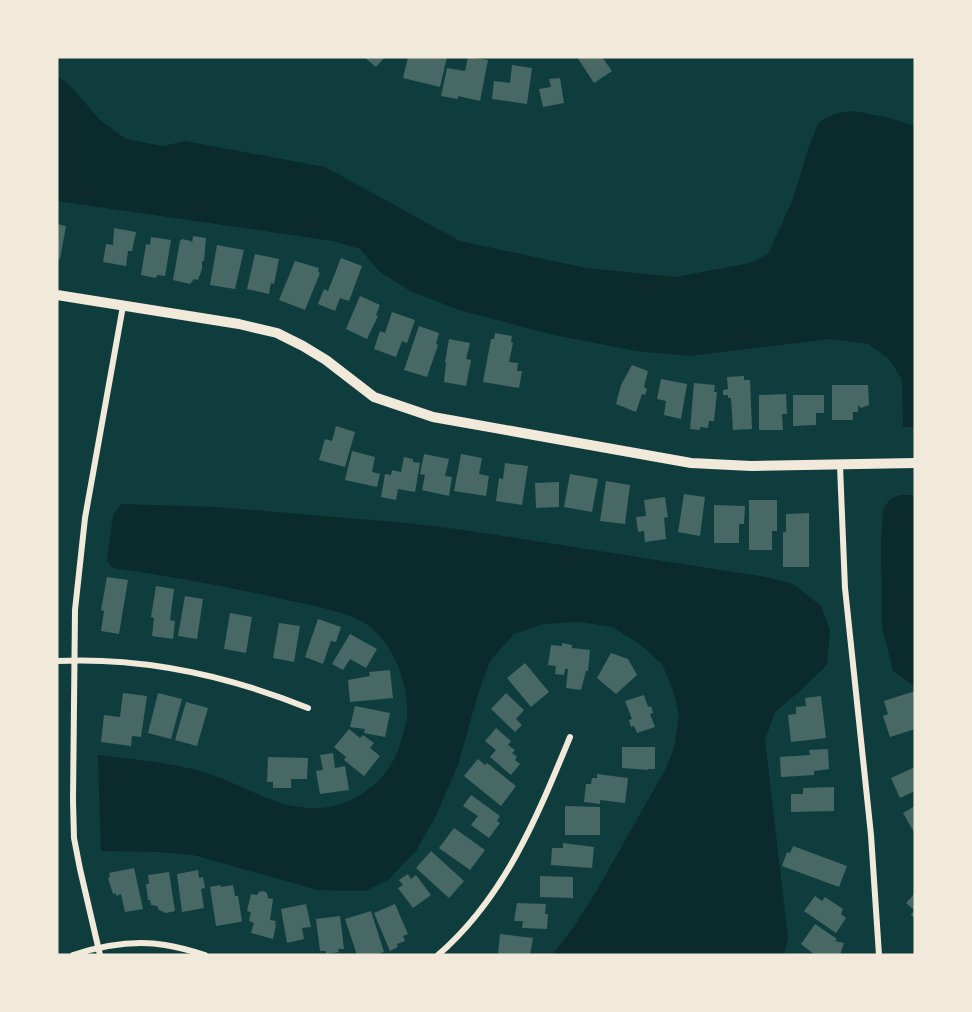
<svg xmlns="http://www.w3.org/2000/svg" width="972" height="1012" viewBox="0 0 972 1012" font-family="Quicksand,sans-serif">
<rect width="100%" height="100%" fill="#0f3d3e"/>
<!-- water -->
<g fill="#0a2a2b">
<polygon points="57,75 72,88 100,120 126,139 163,146 185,141 325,167 460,241 586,268 675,277 750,263 768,254 793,199 809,146 819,122 837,113 854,111 886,117 915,126 915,427 903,427 902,379 888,358 868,344 830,339 689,356 636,351 554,335 459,310 410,291 379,271 360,249 333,241 57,201"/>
<polygon points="901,495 915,495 915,687 893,671 882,627 881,542 883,509 890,499"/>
<path d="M121 504 218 507 407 523 464 530 766 577 793 584 821 606 830 631 827 665 799 692 775 712 765 740 788 938 784 955H552L573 928 597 890 665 770 674 748 679 716 673 690 662 664 641 645 613 627 580 622 543 624 514 634 490 661 478 694 459 762 436 816 416 851 388 880 365 891 318 890 193 855 158 852 101 851 98 755C130 759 164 762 196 770 243 781 278 815 329 807 362 801 391 776 400 744 402 736 406 727 407 718 410 685 392 637 361 621 340 610 314 606 291 601 232 587 173 577 113 568L107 561 113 515Z"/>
</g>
<!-- building -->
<g fill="#486865">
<polygon points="364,57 385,57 376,67"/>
<polygon points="408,57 447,57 440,87 403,78"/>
<polygon points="468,57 488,60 480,101 458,96 458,99 441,96 447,68 465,71"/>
<polygon points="577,57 602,57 612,71 594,83"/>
<polygon points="512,65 532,68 527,104 492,99 494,81 510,83"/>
<polygon points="560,78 564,103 543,107 539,89 551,87 549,79"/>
<polygon points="57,224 66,226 60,259 57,258"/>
<polygon points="114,228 136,232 132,251 128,251 126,266 103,262 106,244 113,245"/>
<polygon points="193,236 206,238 204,261 202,261 202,269 198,280 194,279 190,284 173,280 180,241 182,239 191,241 192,243"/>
<polygon points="151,237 171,240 165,276 157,275 156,278 141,275 146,244 150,245"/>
<polygon points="217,245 244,250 235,289 210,285"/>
<polygon points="255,254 279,259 274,284 271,283 269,294 247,289"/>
<polygon points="341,258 362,266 349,301 340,298 335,311 318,304 324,289 328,291"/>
<polygon points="295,261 319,268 318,272 320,273 305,310 279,300"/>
<polygon points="360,296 380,305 376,315 378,316 367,339 346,329"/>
<polygon points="392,312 415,320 407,343 402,341 396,357 374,349 380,331 385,333"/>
<polygon points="419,326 439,333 436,344 438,345 427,377 404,370"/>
<polygon points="495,333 512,336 511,342 513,343 509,362 518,363 517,371 522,371 519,388 483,382 491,339 494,339"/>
<polygon points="449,339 470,343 466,359 471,360 466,386 444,382 446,363 445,362"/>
<polygon points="632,365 648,371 644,387 647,389 645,395 642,394 636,412 616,404 621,385"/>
<polygon points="744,376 744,380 750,380 752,429 733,430 731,398 728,398 728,395 723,395 723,390 728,389 727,377"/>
<polygon points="661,379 687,384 681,419 664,415 666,401 657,399"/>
<polygon points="694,383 715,385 714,392 717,392 714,421 709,421 708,428 700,427 700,430 690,429"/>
<polygon points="832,385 868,385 869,405 861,408 858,405 858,412 853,412 853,420 832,420"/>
<polygon points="786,394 787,414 782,414 783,430 759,430 759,395"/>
<polygon points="793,395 824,395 824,413 816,413 816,425 793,426"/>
<polygon points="336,426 355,432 345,467 319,460 325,439 332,441"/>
<polygon points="352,451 375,457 372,472 380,474 377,487 345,480"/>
<polygon points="424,454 449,459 445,476 452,477 449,496 422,490 425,475 420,474"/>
<polygon points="461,454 482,458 479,474 489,476 486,496 454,491"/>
<polygon points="404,457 413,459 413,462 420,463 415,492 398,489 396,500 381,497 385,474 391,475 392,470 401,472"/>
<polygon points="505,463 528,466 522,505 496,501 499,478 503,479"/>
<polygon points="570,474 598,479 592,512 564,507"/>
<polygon points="606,481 630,485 625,524 600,521"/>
<polygon points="559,482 559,507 536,508 535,483"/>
<polygon points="684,494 705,497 700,536 678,532"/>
<polygon points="665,497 668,517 664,518 666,539 645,542 644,531 638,532 636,517 646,516 644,500"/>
<polygon points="749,500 777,500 777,531 772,531 772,550 749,550"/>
<polygon points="714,505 745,506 744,524 739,524 739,543 714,543"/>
<polygon points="809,513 809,567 783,567 783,532 786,532 786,514"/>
<polygon points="107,577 128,580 119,634 101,631 104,611 101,610"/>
<polygon points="156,586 174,589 170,620 175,621 173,639 152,636 154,618 151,617"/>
<polygon points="185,596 203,599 197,639 178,636"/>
<polygon points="230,613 252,617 246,653 224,649"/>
<polygon points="318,619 341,627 336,642 331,641 323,664 305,657"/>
<polygon points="279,623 300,626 294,662 273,658"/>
<polygon points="350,634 377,649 366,668 350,659 343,670 332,664"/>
<polygon points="562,643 572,645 572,648 590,650 588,671 586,671 581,690 566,688 568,669 565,669 564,675 555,674 556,666 548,665 551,645 562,646"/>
<polygon points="611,653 628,659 637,675 616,694 597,678"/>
<polygon points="525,663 549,692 531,707 507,678"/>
<polygon points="390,670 393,698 350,702 348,680 370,676 369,672"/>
<polygon points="915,691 915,729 890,737 883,716 888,714 884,701"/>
<polygon points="123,693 147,696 141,737 132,736 131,746 101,742 104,715 120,717"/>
<polygon points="158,693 182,699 171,739 148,733"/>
<polygon points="506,693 524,710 516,719 522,725 515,732 491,709"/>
<polygon points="644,695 648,707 651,706 653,713 650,714 655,727 637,733 634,726 631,727 629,720 632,719 625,701"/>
<polygon points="821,696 826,738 791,742 788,715 796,714 796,707 806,706 805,698"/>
<polygon points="186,702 208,708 197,746 175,740"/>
<polygon points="355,706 390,713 385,737 364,733 365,729 350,727"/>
<polygon points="496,728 511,741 508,745 515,750 512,753 517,757 515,760 520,764 511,775 490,757 496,750 485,741"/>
<polygon points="349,729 360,738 363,735 374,743 370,748 380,756 364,776 344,760 346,757 334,747"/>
<polygon points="622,747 655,747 655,769 648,769 648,770 622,768"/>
<polygon points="828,749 829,769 814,771 814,775 781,777 780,757 810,755 809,750"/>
<polygon points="333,753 335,768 345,766 349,790 320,794 316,771 323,770 320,755"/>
<polygon points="268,757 308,758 307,779 291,779 291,788 273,788 273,782 267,782"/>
<polygon points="478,759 485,765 487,763 516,786 501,806 464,776"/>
<polygon points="915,767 915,791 900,798 891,778"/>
<polygon points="597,774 628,778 625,803 600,800 600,804 584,802 586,784 591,784 592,778 597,778"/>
<polygon points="834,787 834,811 791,812 791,794 803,794 803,788"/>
<polygon points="471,795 500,816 497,821 500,823 489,838 471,825 478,816 463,806"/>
<polygon points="565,806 600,807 600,835 565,835"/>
<polygon points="915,806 915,834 903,813"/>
<polygon points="454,828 485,850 470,870 439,848"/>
<polygon points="563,843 594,847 592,868 551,865 552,848 563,848"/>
<polygon points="793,846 847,866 839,887 782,866 787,852 790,853"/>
<polygon points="431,851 464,881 449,898 416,868"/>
<polygon points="134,868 143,909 125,912 121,894 116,896 116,893 113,894 108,878 110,877 109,873"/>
<polygon points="198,870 199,878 203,877 205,888 201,889 204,908 182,912 177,874"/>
<polygon points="169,872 175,911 166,913 159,910 157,906 151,905 150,900 148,900 146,884 149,884 148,875"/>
<polygon points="408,874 411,879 416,875 431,895 413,908 398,888 403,885 399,880"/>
<polygon points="540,876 573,877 573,898 540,897"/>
<polygon points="220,885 221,887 233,885 235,896 238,896 242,921 240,922 216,926 210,887"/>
<polygon points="263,891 267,893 268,898 273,899 270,920 276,921 275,924 276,925 273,939 251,933 254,923 249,921 251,912 247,911 251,894 257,895 259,892"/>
<polygon points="915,893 915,919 911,915 914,910 906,903"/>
<polygon points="815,896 822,901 825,897 843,909 841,914 846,918 836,933 804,911"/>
<polygon points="517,903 546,904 545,914 548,914 547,929 522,928 523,921 514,921"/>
<polygon points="306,904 311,927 302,928 304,939 287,943 281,909"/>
<polygon points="395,904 408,934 403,936 405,941 397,944 398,947 390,951 374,913"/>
<polygon points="371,911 384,952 374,955 357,955 345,919"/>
<polygon points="340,916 344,949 338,949 339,952 326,954 326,951 320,951 316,919"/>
<polygon points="815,924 837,939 835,941 844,943 840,955 815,955 801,944"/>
<polygon points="500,934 533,938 530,955 498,954"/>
</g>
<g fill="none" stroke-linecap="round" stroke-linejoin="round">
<!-- minor -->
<g stroke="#f1e9da" stroke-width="6">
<polyline points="840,466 845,588 871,835 879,955"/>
<path d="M57 661C143 657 229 676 308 708"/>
<path d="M73 955C101 946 135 940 165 945 178 947 192 951 205 955"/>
<polyline points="100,955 80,869 74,838 73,801 75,610 85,518 123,306"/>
<path d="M438 955C505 897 537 817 570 737"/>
</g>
<!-- tertiary -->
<polyline stroke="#f1e9da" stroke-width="10" points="57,295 239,324 277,333 303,346 326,360 374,397 433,417 691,463 751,466 915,463"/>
</g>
<!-- border -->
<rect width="972" height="1012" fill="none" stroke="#f1e9da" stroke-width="117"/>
</svg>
